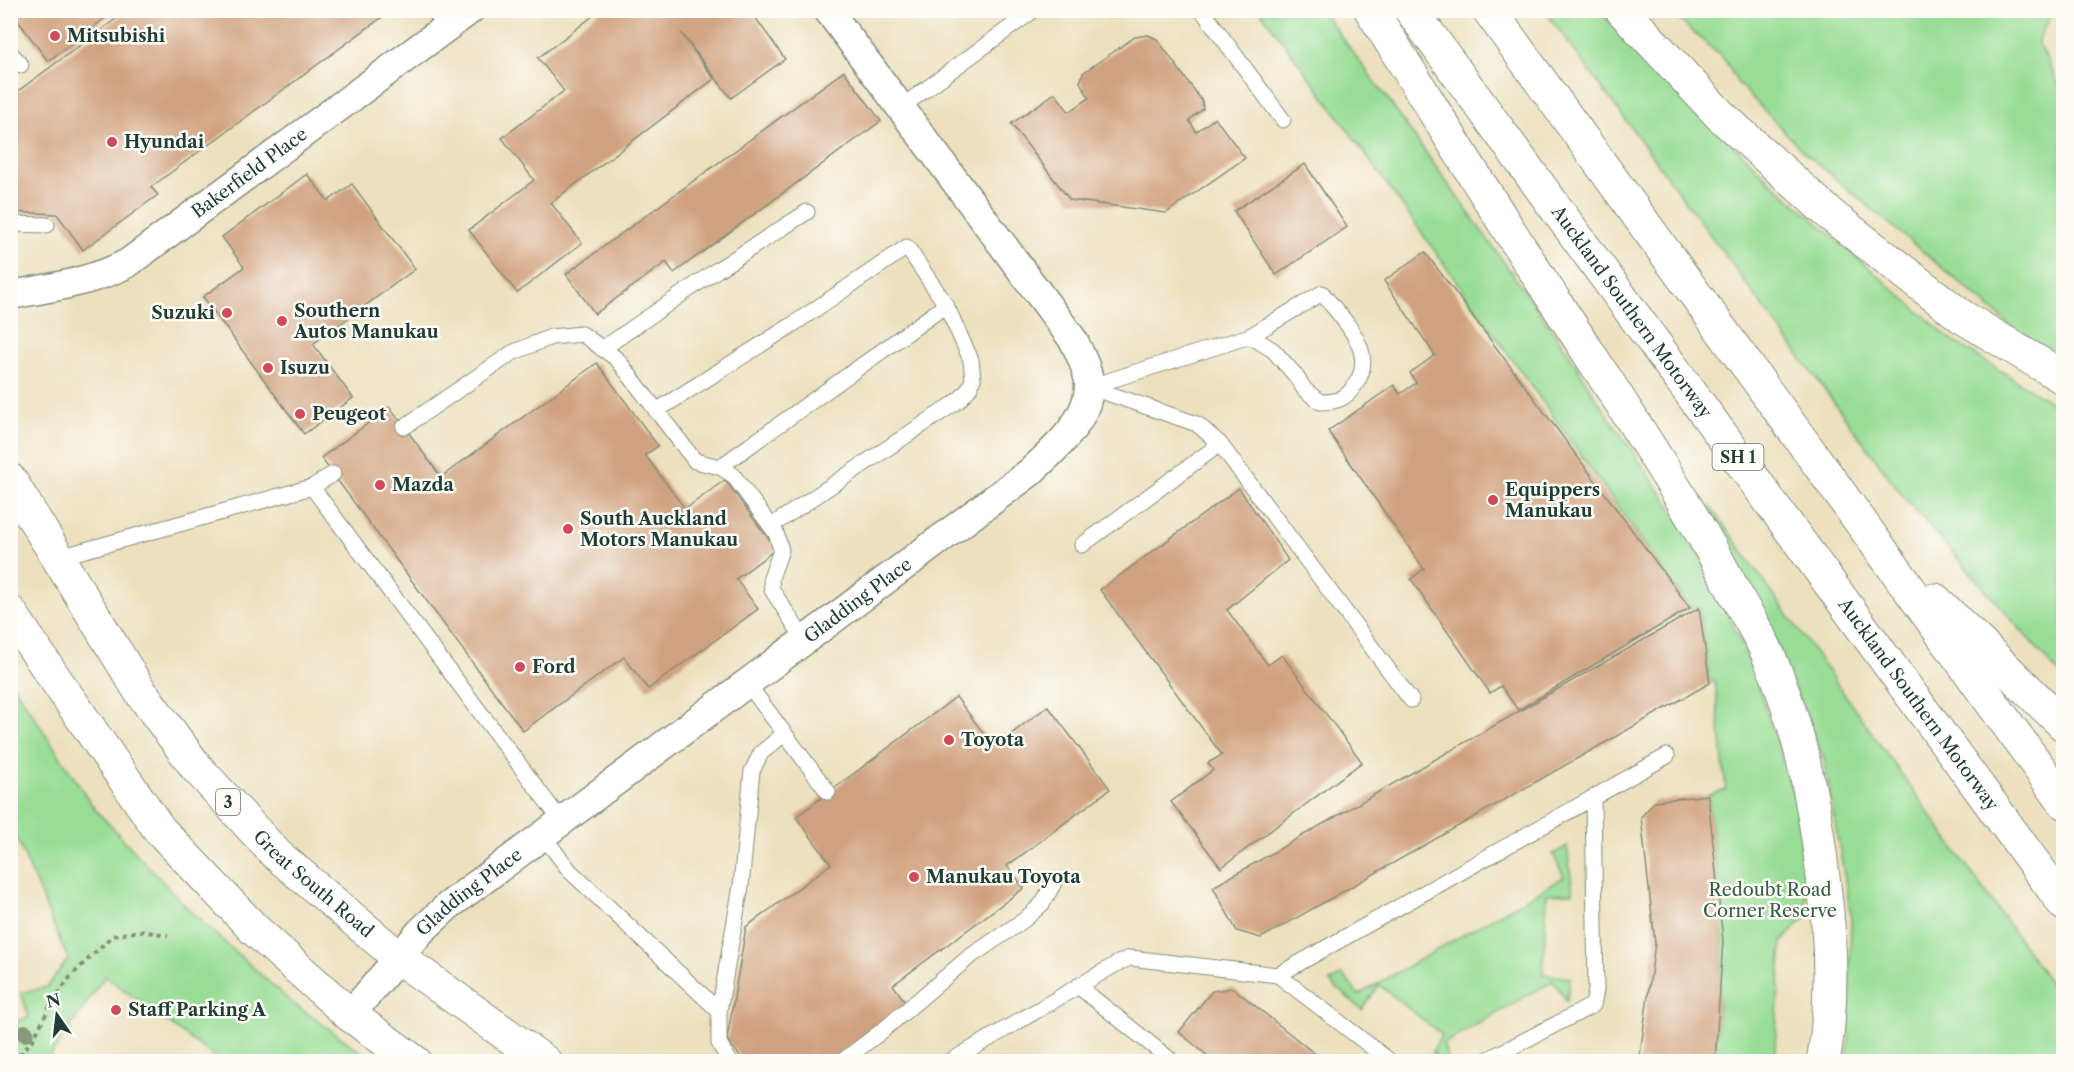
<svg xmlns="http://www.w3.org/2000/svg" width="2074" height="1072" viewBox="0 0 2074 1072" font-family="'Libre Caslon Text',serif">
<rect width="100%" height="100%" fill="#fdfcf7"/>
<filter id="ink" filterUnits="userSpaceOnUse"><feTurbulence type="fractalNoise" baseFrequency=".0167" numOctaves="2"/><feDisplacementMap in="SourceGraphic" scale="12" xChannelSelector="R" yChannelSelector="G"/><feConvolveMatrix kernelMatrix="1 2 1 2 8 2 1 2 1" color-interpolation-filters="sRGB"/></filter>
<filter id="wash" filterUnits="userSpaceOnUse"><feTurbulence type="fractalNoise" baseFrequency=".008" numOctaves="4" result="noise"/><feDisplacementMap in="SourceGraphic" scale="24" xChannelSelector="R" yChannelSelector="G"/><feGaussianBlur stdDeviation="1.35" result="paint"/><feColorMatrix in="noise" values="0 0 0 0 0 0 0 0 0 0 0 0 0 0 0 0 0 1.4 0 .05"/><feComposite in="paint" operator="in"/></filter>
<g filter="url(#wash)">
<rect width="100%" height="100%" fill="#ece0be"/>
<!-- green -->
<g fill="#98dd95" stroke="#5c8d64" stroke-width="1.5">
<polygon points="1260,11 1322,11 1384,94 1570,355 1592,392 1695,542 1714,590 1723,603 1754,671 1800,817 1807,915 1782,942 1774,1061 1715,1061 1723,941 1708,795 1726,790 1715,681 1710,683 1699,608 1690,608 1336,113"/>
<polygon points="1545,11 1599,11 1770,181 1908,302 1953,341 2063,410 2063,678 1903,496"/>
<polygon points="1669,11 2053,11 2038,41 2063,94 2063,369 1806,154 1737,82 1725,60"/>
<polygon points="1711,507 2063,1001 2063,1061 1846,1061 1849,1040 1851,914 1824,760 1764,613 1705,514"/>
<polygon points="10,680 94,808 190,911 290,1001 374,1061 220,1061 105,976 47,1061 11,1061 11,1024 29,1017 21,993 47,987 68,959 11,825"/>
<polygon points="1567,846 1573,893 1547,894 1543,974 1570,978 1567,1001 1553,981 1443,1044 1449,1061 1438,1061 1432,1052 1442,1035 1379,985 1362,1010 1330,982 1343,974 1358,995 1564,877 1553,854"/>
</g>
<g id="blocks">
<!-- building -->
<g fill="#d0a17e">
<polygon points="10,10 116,10 48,61"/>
<polygon points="128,10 382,10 385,15 151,187 158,195 83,250 57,214 10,212 10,97"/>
<polygon points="601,10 750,10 785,59 731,98 681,33 714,79 551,203 582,243 517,293 469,230 534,180 502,138 564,91 538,58"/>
<polygon points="1148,35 1157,39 1202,101 1203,109 1189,120 1196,132 1215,118 1245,158 1166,213 1070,200 1011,124 1055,93 1069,112 1089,98 1080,82 1083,73 1135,37"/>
<polygon points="844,71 881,121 674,273 666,262 595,314 566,274"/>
<polygon points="1305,164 1347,227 1276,275 1234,211"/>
<polygon points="307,174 328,201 352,184 415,269 313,344 353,398 304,434 203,297 244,267 222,237"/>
<polygon points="1425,252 1690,608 1518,710 1501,686 1490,693 1411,579 1424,569 1328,431 1394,385 1400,394 1416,383 1410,373 1435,355 1384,281"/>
<polygon points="597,363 658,446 645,455 685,509 725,480 776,549 736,579 758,609 648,689 624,657 523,731 321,458 390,407 441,477"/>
<polygon points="1239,488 1288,560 1227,610 1268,665 1282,655 1362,762 1221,868 1171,802 1213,770 1208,763 1222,755 1100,590"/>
<polygon points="1699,608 1710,683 1261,938 1237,931 1213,887"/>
<polygon points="956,697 994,747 1048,706 1110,789 1007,866 1024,888 893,985 907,1004 829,1062 744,1062 727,1039 746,927 831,864 796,817"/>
<polygon points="1708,795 1723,941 1715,1062 1639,1062 1655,943 1641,817 1655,801"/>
<polygon points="1233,988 1325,1062 1215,1062 1179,1032 1212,991"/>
</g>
</g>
</g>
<g filter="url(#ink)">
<use href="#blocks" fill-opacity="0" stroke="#868e79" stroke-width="1.5"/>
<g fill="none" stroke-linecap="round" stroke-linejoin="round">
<!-- service casing -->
<g stroke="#868e79" stroke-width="17">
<g id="service">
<polyline points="434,10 447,28"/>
<polyline points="1202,10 1283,120"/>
<polyline points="10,52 21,65"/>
<polyline points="900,108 1034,10"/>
<polyline points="10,224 47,225"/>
<polyline points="602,349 717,270 807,212"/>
<path d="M1089 387 1250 336 1322 293C1342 319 1379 352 1355 385 1346 399 1337 402 1320 402L1304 389 1296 376 1273 350 1250 336"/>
<polyline points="1089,387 1197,424 1220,444 1411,700"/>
<polyline points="656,411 792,325 907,247 946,305 971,360 973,379 969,389 958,401 771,526"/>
<polyline points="404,427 512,353 551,337 582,334 617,359 695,461 720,467 733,475 776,533 781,550 771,578 772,590 805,641"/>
<polyline points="720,467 946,305"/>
<polyline points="312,487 333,474"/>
<polyline points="1082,545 1220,444"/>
<polyline points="60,557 312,487 562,822"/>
<polyline points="747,683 828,792"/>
<polyline points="543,836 570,871 719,1011"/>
<polyline points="1278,975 1391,1062"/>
<polyline points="1078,986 1173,1062"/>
<polyline points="730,1062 719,1043 719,1011 741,886 752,771 761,753 784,734"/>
<polyline points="841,1062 882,1031 968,958 1024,920 1042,904 1055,881"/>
<polyline points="949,1062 1118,963 1130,958 1278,975 1667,756"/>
<polyline points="1483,1062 1593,1005 1596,990 1593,798"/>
</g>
</g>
<!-- minor casing -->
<g stroke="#868e79" stroke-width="31">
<g id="minor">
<path id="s1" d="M10 295C50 288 92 282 128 263L470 10"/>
<path id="s2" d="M350 1015 421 931 448 906 1029 473C1053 451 1088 422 1089 386 1089 370 1080 355 1074 341L828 10"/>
</g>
</g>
<!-- primary casing -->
<g stroke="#868e79" stroke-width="35">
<g id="primary">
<path id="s3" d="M10 480 140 691 196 767 276 854 398 957 545 1062"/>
<polyline points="10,612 49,670 159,829 254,929 350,1015 415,1062"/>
</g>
</g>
<!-- motorway casing -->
<g stroke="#868e79" stroke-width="35">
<g id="motorway">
<path d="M1371 10C1434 110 1495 211 1560 309 1621 403 1684 496 1736 595 1746 614 1758 632 1767 652 1800 725 1815 806 1824 885 1831 940 1833 1008 1823 1062"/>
<path id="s4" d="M1411 10 2064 904"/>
<polyline points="1489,10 2064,802"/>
<polyline points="1622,10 1720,115 1832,216 1961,316 2064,378"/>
<polyline points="1935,600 2064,725"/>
</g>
</g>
<!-- path -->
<polyline stroke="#868e79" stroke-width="4" stroke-dasharray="4.5 4.5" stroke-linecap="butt" points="14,1062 34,1038 50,1006 71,976 112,936 140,931 168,935"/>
<!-- service -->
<use href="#service" stroke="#fff" stroke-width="15"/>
<!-- minor -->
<use href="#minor" stroke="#fff" stroke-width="28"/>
<!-- primary -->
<use href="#primary" stroke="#fff" stroke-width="33"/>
<!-- motorway -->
<use href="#motorway" stroke="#fff" stroke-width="33"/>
</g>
<!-- trees -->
<circle fill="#88987d" cx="25" cy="1033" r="9"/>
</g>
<!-- markers -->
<g fill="#d1495b" stroke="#fdfcf7" stroke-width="2">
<circle cx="55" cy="36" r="6"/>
<circle cx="112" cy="142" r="6"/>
<circle cx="227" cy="313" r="6"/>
<circle cx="282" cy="321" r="6"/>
<circle cx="268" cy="368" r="6"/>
<circle cx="300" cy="414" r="6"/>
<circle cx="380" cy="485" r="6"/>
<circle cx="1493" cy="500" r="6"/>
<circle cx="568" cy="529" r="6"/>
<circle cx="520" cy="667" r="6"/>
<circle cx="949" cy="740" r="6"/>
<circle cx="914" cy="877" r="6"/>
<circle cx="116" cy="1010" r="6"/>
</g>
<g text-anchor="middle" stroke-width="5" stroke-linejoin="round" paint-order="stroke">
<!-- shield labels -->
<g fill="#fdfcf7" stroke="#62766e" stroke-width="1.5">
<rect x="1712.5" y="444" width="51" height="26" rx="4.5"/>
<rect x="216" y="789" width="24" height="26" rx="4.5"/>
</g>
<g font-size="16" font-weight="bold" fill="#1f3d34">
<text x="1738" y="463">SH 1</text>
<text x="228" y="808">3</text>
</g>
<!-- poi labels -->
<g font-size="18" font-weight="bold" fill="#1f3d34" stroke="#fdfcf7" text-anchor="start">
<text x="67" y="42">Mitsubishi</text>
<text x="124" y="148">Hyundai</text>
<text x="294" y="317">Southern<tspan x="294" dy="21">Autos Manukau</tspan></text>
<text x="215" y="319" text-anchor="end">Suzuki</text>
<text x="280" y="374">Isuzu</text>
<text x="312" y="420">Peugeot</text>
<text x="392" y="491">Mazda</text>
<text x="1505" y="496">Equippers<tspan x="1505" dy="21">Manukau</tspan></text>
<text x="580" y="525">South Auckland<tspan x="580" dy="21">Motors Manukau</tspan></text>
<text x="532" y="673">Ford</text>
<text x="961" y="746">Toyota</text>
<text x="926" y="883">Manukau Toyota</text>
<text x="128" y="1016">Staff Parking A</text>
</g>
<!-- street labels -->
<g font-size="18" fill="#1f3d34" stroke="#fdfcf7">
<text dy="6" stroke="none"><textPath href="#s1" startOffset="274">Bakerfield Place</textPath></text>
<text dy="6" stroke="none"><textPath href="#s4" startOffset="374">Auckland Southern Motorway</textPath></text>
<text dy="6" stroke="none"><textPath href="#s2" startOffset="658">Gladding Place</textPath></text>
<text dy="6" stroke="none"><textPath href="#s4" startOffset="860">Auckland Southern Motorway</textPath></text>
<text dy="6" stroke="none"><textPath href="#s3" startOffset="508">Great South Road</textPath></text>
<text dy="6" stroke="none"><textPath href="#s2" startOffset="172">Gladding Place</textPath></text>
</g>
<!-- park labels -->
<g font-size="18" fill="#375d47" stroke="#fdfcf7">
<text x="1770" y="896">Redoubt Road<tspan x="1770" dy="21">Corner Reserve</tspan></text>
</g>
</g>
<!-- margin -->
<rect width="2074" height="1072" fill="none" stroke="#fdfcf7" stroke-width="36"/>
<!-- north arrow -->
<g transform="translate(57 1015) rotate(346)" stroke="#fdfcf7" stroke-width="4.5" paint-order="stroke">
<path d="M0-4.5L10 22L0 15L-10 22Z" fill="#1f3d34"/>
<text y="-9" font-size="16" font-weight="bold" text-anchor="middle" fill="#1f3d34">N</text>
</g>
</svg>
